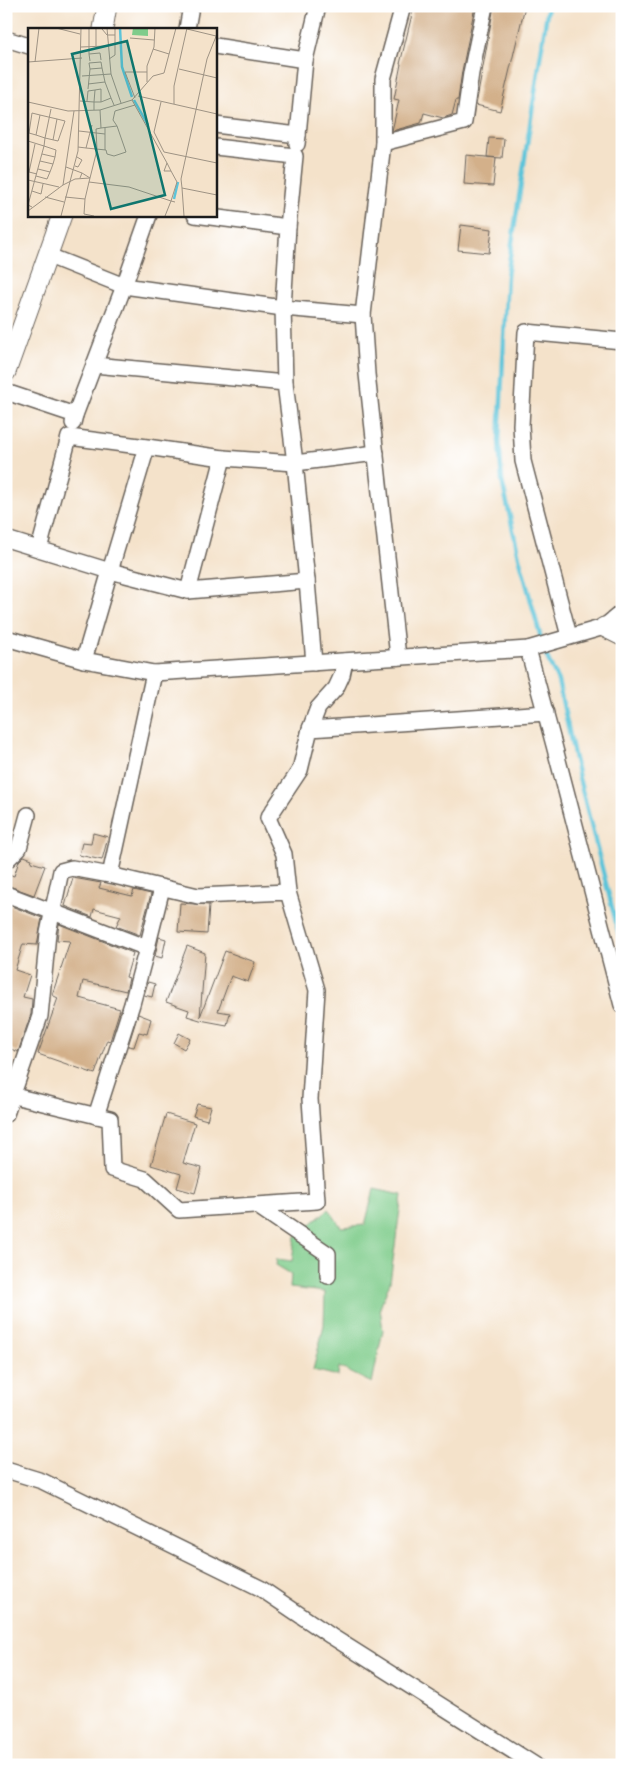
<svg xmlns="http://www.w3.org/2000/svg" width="628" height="1771" viewBox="0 0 628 1771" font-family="Delius,sans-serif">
<rect width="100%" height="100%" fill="#fff"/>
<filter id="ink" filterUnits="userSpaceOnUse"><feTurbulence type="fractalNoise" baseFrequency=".02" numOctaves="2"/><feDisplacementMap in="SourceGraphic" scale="10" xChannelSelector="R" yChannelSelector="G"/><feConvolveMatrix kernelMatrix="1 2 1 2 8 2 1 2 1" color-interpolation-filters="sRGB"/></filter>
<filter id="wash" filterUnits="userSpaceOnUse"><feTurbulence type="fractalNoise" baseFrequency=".0096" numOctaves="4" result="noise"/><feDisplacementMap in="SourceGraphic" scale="20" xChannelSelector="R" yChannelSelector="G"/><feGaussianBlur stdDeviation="1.12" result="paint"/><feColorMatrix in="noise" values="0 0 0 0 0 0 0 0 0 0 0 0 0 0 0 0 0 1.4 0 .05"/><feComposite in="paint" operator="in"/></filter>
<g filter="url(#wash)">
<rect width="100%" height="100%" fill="#f4e2ca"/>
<!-- green -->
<polygon fill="#7fcc8b" stroke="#4e7454" points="374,1189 402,1195 390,1282 380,1308 383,1330 372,1383 339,1367 338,1376 313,1370 324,1325 325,1292 290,1288 291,1274 276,1265 277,1259 292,1261 295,1237 329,1209 341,1227 365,1225"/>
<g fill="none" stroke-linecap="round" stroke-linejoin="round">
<!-- stream -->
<polyline stroke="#5dc4d9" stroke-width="4.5" points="548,6 507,276 499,441 502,481 519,557 545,653 558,681 579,778 622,946"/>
</g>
<g id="blocks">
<!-- building -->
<g fill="#d3b08a">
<polygon points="414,6 475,6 462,71 458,100 456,100 452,115 443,118 424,113 421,123 392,131 399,100 394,99 401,64 400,64"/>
<polygon points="494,6 525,6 500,111 476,105"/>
<polygon points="489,138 504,139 502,158 487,157"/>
<polygon points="466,155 496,158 493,186 464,184"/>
<polygon points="461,225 492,229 489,253 458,250"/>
<polygon points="93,833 108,837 102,860 79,855 82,843 91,844"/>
<polygon points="24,856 32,859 31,862 45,866 34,895 6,885 6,873 14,876 19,861"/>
<polygon points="73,878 101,883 99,888 132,896 134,890 151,894 140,935 116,926 121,916 94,909 92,917 65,906"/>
<polygon points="180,903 209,905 207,934 178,932"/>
<polygon points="6,904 42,918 37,945 23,944 15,970 30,975 23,997 32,999 31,1014 18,1052 6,1047"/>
<polygon points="59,924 133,953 126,977 129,978 126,991 83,981 79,998 120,1009 110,1041 107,1040 95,1074 38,1054 58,998 52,995 70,941 57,940"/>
<polygon points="159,937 166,939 162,958 155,956"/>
<polygon points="187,946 205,953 200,1017 225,951 255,962 248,982 231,976 218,1011 230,1013 227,1025 200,1020 187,1016 189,1010 166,1002"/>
<polygon points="148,982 155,984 152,997 144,995"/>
<polygon points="138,1014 151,1019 147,1034 139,1032 134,1047 128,1046"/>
<polygon points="179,1033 190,1039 184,1049 174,1043"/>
<polygon points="197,1104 211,1107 207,1120 193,1116"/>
<polygon points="166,1114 195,1123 183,1163 202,1168 195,1193 177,1188 181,1174 151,1165"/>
</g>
</g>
</g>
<g filter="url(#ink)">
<use href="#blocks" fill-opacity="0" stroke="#686159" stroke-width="1"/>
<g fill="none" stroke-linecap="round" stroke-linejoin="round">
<!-- minor casing -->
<g stroke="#686159" stroke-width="18">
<g id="minor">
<polyline points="187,29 191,6"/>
<polyline points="6,39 29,46"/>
<polyline points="215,46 305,60 298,135"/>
<polyline points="305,60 318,6"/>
<polyline points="215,125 298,135 297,144"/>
<polyline points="383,143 464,122 471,73 485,6"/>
<polyline points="215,147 295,156 288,227"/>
<polyline points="195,215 288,227 283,308 285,383"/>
<polyline points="49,256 124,286 283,308 363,315"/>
<polyline points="94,365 285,383 295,463 307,581"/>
<polyline points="6,392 75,415 73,423"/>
<polyline points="75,415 124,286 149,215"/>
<polyline points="223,458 295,463 376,453"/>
<polyline points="6,539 110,571 84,660"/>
<polyline points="39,549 69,437 147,447 110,571 188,591 223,458 147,447"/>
<polyline points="188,591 307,581 314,663"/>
<polyline points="569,636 523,461 521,425 526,332 622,341"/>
<polyline points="6,638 84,660 154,673 528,649 604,627 622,612"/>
<polyline points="528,649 554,745 622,1005"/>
<polyline points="398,657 367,374 363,315 383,143 383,79 403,6"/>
<polyline points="310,729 318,708 336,688 342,675 345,661"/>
<polyline points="6,861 19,848 28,815"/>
<polyline points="288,892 284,854 268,818 300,770 310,729 546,713"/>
<polyline points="6,894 147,948 162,888"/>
<polyline points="6,1093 14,1096 110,1119 112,1169 145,1179 179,1210 317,1201 310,1099 317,990 288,892 198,896 110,875"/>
<polyline points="6,1114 40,1016 48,933 61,871 72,868 110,875 154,673"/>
<polyline points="96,1116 132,1004 147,948"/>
<polyline points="256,1205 328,1254 328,1276"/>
<polyline points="6,1470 42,1481 260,1588 331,1636 535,1765"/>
</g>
</g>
<!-- tertiary casing -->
<g stroke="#686159" stroke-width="21">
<g id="tertiary">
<polyline points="103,29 107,6"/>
<polyline points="6,372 62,215"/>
<polyline points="604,627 622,636"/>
</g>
</g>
<!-- minor -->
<use href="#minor" stroke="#fff" stroke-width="15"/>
<!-- tertiary -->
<use href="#tertiary" stroke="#fff" stroke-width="19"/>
</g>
</g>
<!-- overview -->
<g transform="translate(28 28)">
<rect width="189" height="189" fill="#f4e2ca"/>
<path d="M105 0H120V8L104 7Z" fill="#7fcc8b"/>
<path fill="none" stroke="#5dc4d9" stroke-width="2.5" d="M92 0 94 39 104 69M106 72 120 97M146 171 150 154"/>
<path fill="none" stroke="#9e9384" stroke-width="1" d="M28 0 52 6M61 0V26M79 0 83 46 93 75M74 1 79 7H87V0M159 1 188 8M102 10 126 12M68 18V0M53 19 79 18M125 21 141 26M81 31 87 27V7M62 33 61 26 72 25 73 32M0 34 54 30M7 34 11 0M62 41 61 35 73 34 74 40M151 41 189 50M54 48 83 46M119 54V38L126 19 127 0M60 56 77 54 83 70M60 61 62 41 74 40 77 54M110 68 189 86M107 70 97 44H119M104 72 139 135M52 73 66 74V82M59 73 60 63 67 62 66 74H73V61L67 62M0 74 40 83 72 82 104 72 125 48 136 45 148 0M73 74 83 70 86 77M133 74 126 104 136 124 189 135M146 76V58L159 0M12 87 4 85 1 105 8 107 12 87 29 91M89 98 85 92 87 83 107 77M51 103 77 106V100M8 107 17 110 23 81M0 113 16 118 0 177 4 179M7 116 1 144 9 146M50 119 58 120 64 97M58 120 78 122 79 126 86 128 98 124 89 98 73 100M77 122V106M14 126 27 129 28 122 16 118 17 110 30 113 37 93 29 91 25 112M12 133 25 136 27 129M47 138 50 139 54 132 49 129M38 139 54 145 52 150M10 141 22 144 25 136M54 145 62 150 61 154 101 159 143 173 149 154 143 143H136L139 135 143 143M8 148 19 151 22 144M62 150 69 122 68 101 73 100 72 82M0 152 31 159M35 157 46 83M154 160 153 151 179 31 189 6M4 163 13 166 15 156M17 169 36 174M37 169 57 171 61 154M57 171 56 186 66 188M0 183 35 157 47 151 62 150M33 188 50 123 53 0M137 188 143 173 147 174M156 188 154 160 189 167"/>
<path fill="#0f766e" fill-opacity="0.15" stroke="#0f766e" stroke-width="2.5" d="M99 13 137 167 83 181 44 26Z"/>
<rect width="189" height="189" fill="none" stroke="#1c1c1c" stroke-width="2.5"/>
</g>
<!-- margin -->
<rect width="628" height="1771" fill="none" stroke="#fff" stroke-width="25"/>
</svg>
